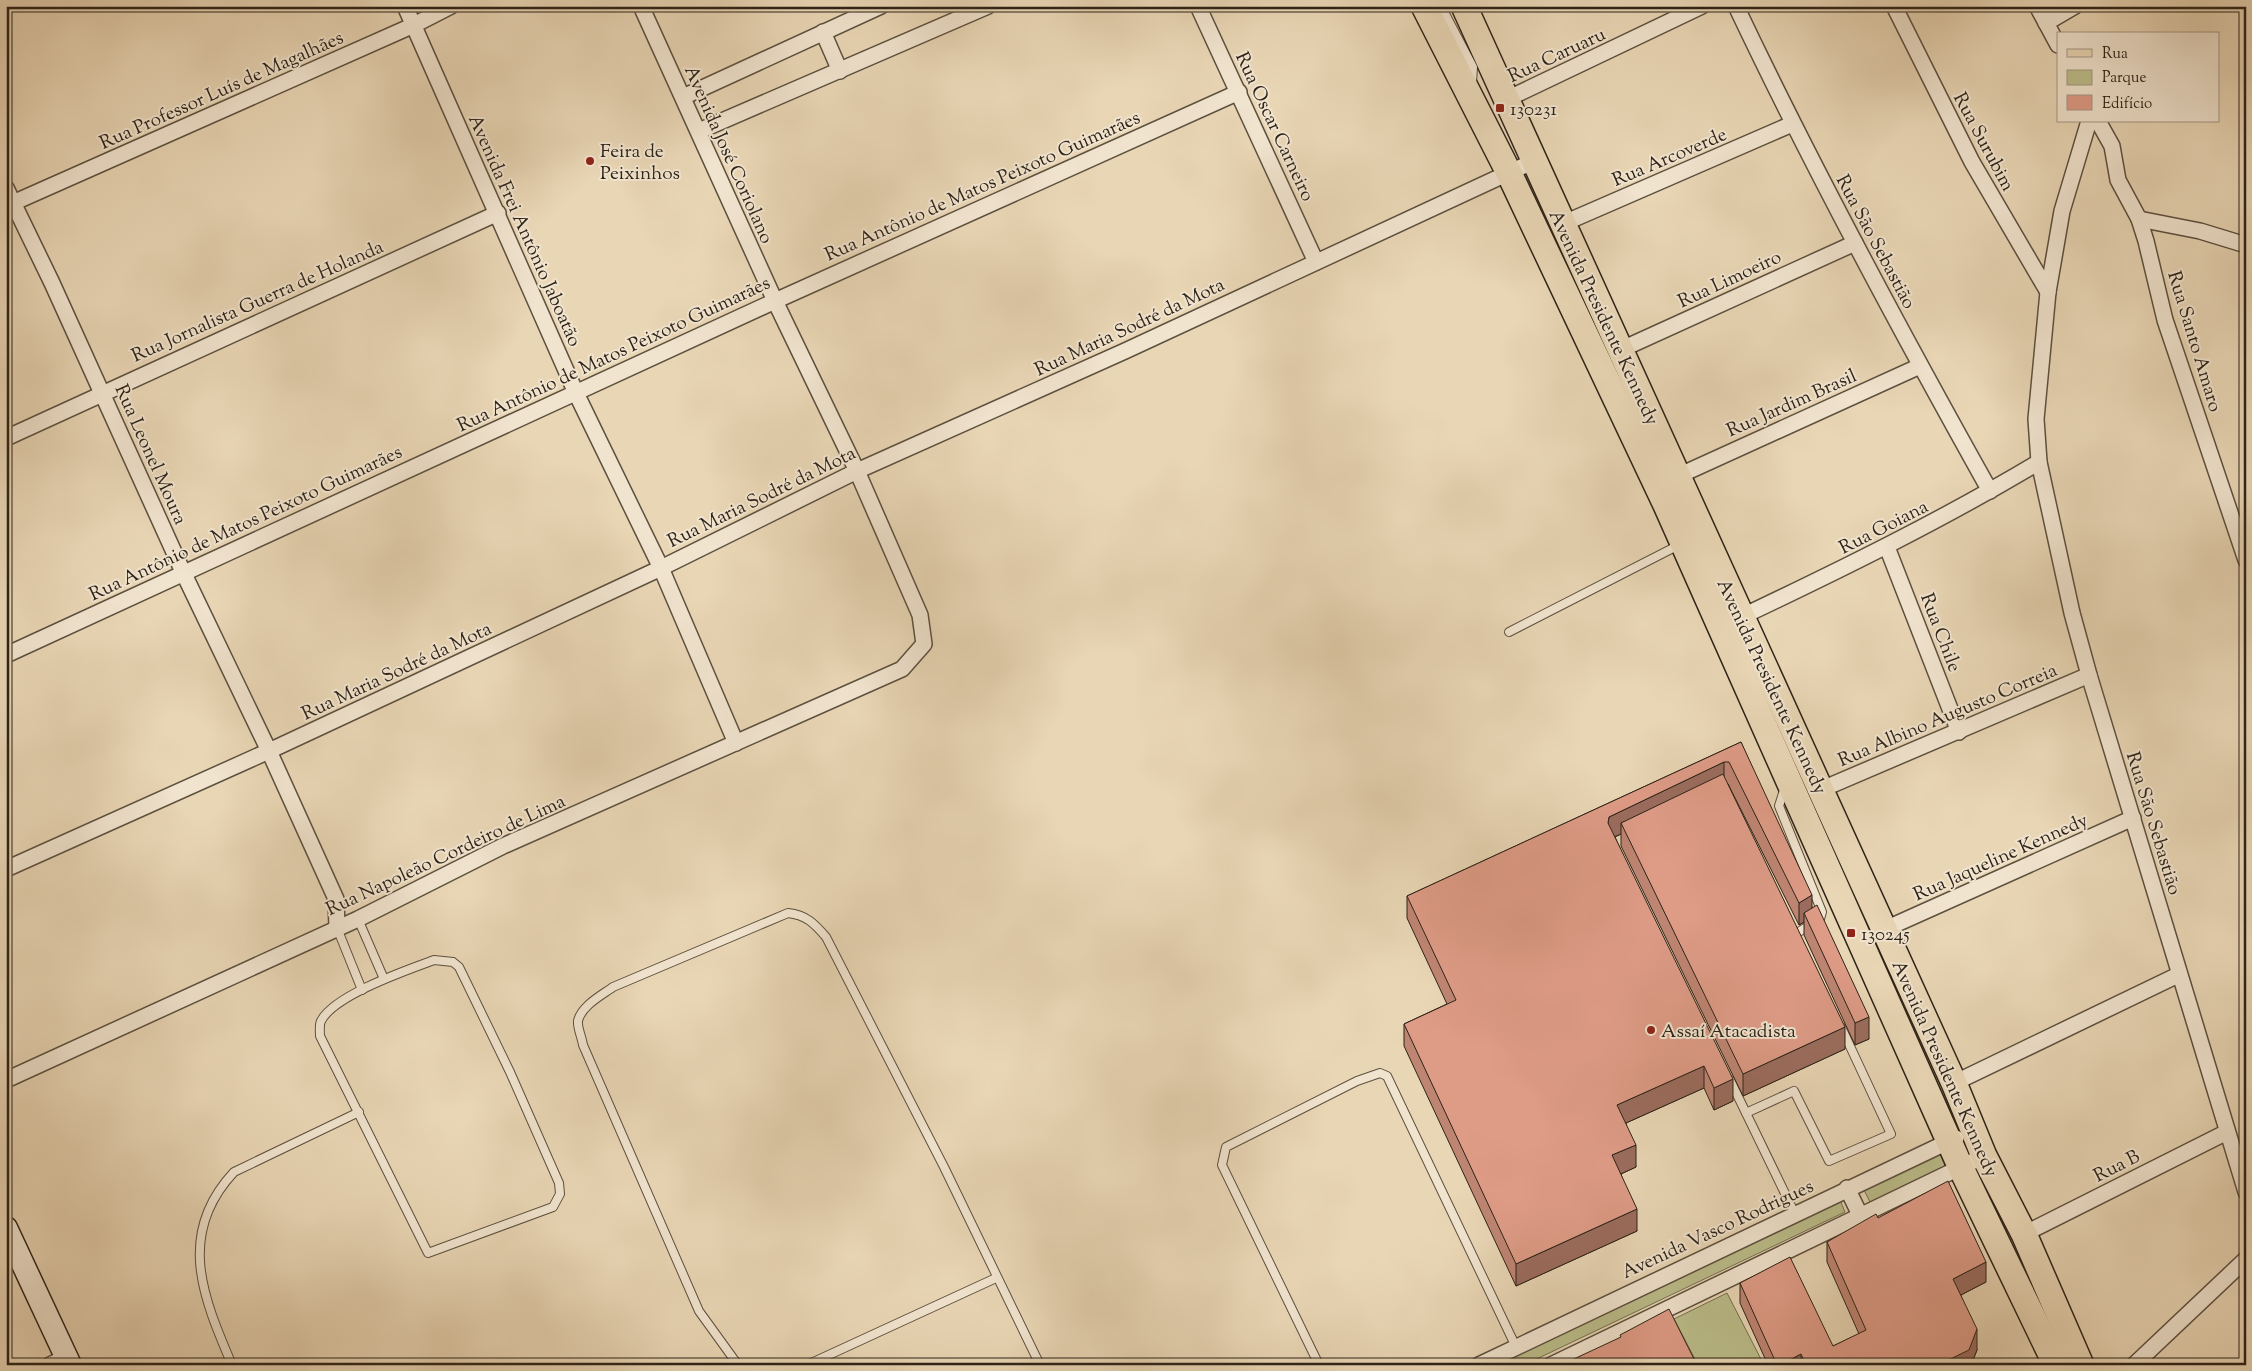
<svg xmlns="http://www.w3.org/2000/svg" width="2252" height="1371" viewBox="0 0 2252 1371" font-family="'Sorts Mill Goudy',serif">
<rect width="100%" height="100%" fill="#e9d6b5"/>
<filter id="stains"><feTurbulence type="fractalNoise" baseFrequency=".004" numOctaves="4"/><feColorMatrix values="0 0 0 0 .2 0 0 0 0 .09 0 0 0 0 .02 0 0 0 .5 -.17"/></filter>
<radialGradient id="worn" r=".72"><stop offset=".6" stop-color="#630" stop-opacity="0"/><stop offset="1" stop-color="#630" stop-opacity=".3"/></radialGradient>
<!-- green -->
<g fill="#bbbd8a" stroke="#747051">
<polygon points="1942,1153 1949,1167 1871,1204 1864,1190"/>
<polygon points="1840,1200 1845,1212 1524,1365 1493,1365"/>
<polygon points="1727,1293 1764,1365 1698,1365 1674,1319"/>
</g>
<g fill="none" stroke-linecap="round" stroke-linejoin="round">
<!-- lane casing -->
<g stroke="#5c503f" stroke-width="10">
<g id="lane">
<polyline points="1441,6 1473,67 1472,83"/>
<polyline points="1509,632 1681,544"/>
<polyline points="1785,787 1779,806 1822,912 1820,919 1797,933"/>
<polyline points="358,919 384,979"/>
<polyline points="337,928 362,990"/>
<path d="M434 960 453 962 459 967 510 1072 559 1183 560 1194 553 1207 428 1253 320 1036C320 1031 319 1025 321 1021 334 995 407 970 434 960Z"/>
<polyline points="1730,1080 1795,1214"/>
<polyline points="1746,1113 1794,1091 1829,1161 1891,1134 1841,1027"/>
<path d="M232 1365C203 1297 176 1234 234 1172L359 1112"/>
<path d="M738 1365 699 1311 583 1045C582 1038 577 1027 578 1021 581 1006 602 995 613 987L788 913C806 915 814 923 826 937L944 1167 1040 1365"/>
<polyline points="807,1365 996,1278"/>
<polyline points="1319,1365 1222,1165 1226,1147 1357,1081 1380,1073 1387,1076 1516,1347"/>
</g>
</g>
<!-- street casing -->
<g stroke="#5c503f" stroke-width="18">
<g id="street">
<polyline points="405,6 576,393 661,568 736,743"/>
<polyline points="1198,6 1316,262"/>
<path d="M1736 6C1814 171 1901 332 1990 491"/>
<polyline points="1894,6 1972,162 2048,292"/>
<polyline points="2037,6 2058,45"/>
<polyline points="2046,23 2075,6"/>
<polyline points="823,32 840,71"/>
<polyline points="683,97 881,6"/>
<polyline points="1507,99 1702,6"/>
<polyline points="2089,121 2062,211 2048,292 2036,419 2039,462 2072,613 2089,675 2246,1192"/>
<polyline points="2098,121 2112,146 2118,180 2139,219 2146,241 2165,320 2246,560"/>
<polyline points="699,131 988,6"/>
<polyline points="6,188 52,283 183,572 269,751 336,899 337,928"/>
<polyline points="6,206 414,25 451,6"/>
<polyline points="2139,219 2200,231 2246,245"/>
<polyline points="1562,224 1792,124"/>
<polyline points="1620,350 1855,243"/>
<polyline points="6,438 498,213"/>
<polyline points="1678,476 1920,366"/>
<polyline points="1887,547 1959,732"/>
<path d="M1741 617C1842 569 1942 520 2039 462"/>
<polyline points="6,655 775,301 1239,92"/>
<polyline points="1820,790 2089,675"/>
<polyline points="6,869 269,751 661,568 857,471 1125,351 1534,161"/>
<polyline points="1883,930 2133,818"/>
<polyline points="6,1080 358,919 503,846 902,669 924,644 920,615 857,471 775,301 641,6"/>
<polyline points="1954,1083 2178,975"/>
<polyline points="1847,1188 1861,1217"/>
<polyline points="2024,1234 2227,1132"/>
<polyline points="50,1365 66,1357"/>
<polyline points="1479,1365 1956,1138"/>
<polyline points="1551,1365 1984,1156"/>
<polyline points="2134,1365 2246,1259"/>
</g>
</g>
<!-- secondary casing -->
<g stroke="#2d2318" stroke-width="25">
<polyline id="secondary" points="6,1228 70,1365"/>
</g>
<!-- primary casing -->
<g stroke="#2d2318" stroke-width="28">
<g id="primary">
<polyline points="1424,6 1509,173 1666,505 1961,1168 2056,1365"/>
<polyline points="1464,6 1954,1083 1984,1156 2024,1234 2081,1365"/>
</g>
</g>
<!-- lane -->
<use href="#lane" stroke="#f1e4cf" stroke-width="8"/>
<!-- street -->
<use href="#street" stroke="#f1e4cf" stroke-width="15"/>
<!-- secondary -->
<use href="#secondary" stroke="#f1e4cf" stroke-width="22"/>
<!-- primary -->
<use href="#primary" stroke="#e9d6b5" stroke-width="25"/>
</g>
<!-- wall -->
<g fill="#bf8573" stroke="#2d2318">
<polygon points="1741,742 1869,1039 1855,1045 1804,935 1804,922 1799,925 1728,784 1845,1049 1743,1096 1621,846 1621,834 1615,837 1733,1101 1714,1110 1704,1088 1626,1123 1636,1167 1621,1174 1637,1231 1516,1286 1404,1046 1404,1024 1447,1004 1407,918 1407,896"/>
<polygon points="1878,1218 1986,1282 1961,1295 1977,1350 1971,1365 1768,1365 1740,1303 1740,1283 1833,1346 1859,1334 1827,1262 1827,1242"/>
</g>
<!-- shaded-wall -->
<g fill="#9b6c5e" stroke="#2d2318">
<polygon points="1724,762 1724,784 1621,823 1621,834 1609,839 1608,823 1609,817"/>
<polygon points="1812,895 1812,917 1804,913 1804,922 1799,925 1799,903"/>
<polygon points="1869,1017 1869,1039 1855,1045 1855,1023"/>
<polygon points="1845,1027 1845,1049 1743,1096 1743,1074"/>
<polygon points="1704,1066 1704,1088 1617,1127 1617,1105"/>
<polygon points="1733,1079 1733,1101 1714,1110 1714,1088"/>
<polygon points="1636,1145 1636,1167 1612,1178 1612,1155"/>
<polygon points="1637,1209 1637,1231 1516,1286 1516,1264"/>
<polygon points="1986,1262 1986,1282 1953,1299 1953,1279"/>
<polygon points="1977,1329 1977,1350 1971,1365 1938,1365"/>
<polygon points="1801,1354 1801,1365 1780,1365"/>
</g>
<!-- building -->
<g fill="#de9b86" stroke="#2d2318">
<polygon points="1741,742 1812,895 1799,903 1729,762 1724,762 1609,817 1608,823 1733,1079 1714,1088 1704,1066 1617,1105 1636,1145 1612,1155 1637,1209 1516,1264 1404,1024 1456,1000 1407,896"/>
<polygon points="1723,774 1845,1027 1743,1074 1621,823"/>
<polygon points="1817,905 1869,1017 1855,1023 1804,913"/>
<polygon points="1948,1181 1986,1262 1953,1279 1977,1329 1969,1350 1938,1365 1806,1365 1801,1354 1780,1365 1777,1365 1740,1283 1790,1257 1833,1346 1866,1330 1827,1242 1876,1214 1878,1218"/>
<polygon points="1669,1309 1697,1365 1561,1365 1621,1337 1620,1335"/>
</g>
<!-- markers -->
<g fill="#8f2418" stroke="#f1e4cf" stroke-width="2">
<rect x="1495" y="103" width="10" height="10" rx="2.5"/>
<circle cx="590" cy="161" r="5"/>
<rect x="1846" y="928" width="10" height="10" rx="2.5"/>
<circle cx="1651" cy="1030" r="5"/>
</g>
<g text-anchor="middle" stroke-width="4" stroke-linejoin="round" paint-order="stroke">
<!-- street labels -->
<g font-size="19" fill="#2d2318" stroke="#f1e4cf">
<text transform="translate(1556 54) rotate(-25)" y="7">Rua Caruaru</text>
<text transform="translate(221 89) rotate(-24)" y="7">Rua Professor Luís de Magalhães</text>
<text transform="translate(1276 126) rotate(65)" y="7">Rua Oscar Carneiro</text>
<text transform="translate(1985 141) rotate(62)" y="7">Rua Surubim</text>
<text transform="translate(730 154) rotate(66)" y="7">Avenida José Coriolano</text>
<text transform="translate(1669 156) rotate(-23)" y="7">Rua Arcoverde</text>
<text transform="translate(982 185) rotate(-24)" y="7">Rua Antônio de Matos Peixoto Guimarães</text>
<text transform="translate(526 230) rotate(66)" y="7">Avenida Frei Antônio Jaboatão</text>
<text transform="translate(1877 241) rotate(62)" y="7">Rua São Sebastião</text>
<text transform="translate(1729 278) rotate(-25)" y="7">Rua Limoeiro</text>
<text transform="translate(257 300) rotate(-24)" y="7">Rua Jornalista Guerra de Holanda</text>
<text transform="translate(1605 317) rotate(65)" y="7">Avenida Presidente Kennedy</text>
<text transform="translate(1129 326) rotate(-25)" y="7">Rua Maria Sodré da Mota</text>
<text transform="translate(2196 341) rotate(73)" y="7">Rua Santo Amaro</text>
<text transform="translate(613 353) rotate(-25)" y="7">Rua Antônio de Matos Peixoto Guimarães</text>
<text transform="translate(1791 402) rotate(-24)" y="7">Rua Jardim Brasil</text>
<text transform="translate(152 454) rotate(66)" y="7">Rua Leonel Moura</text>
<text transform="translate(761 496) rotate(-26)" y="7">Rua Maria Sodré da Mota</text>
<text transform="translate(245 522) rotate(-25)" y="7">Rua Antônio de Matos Peixoto Guimarães</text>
<text transform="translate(1883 526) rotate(-27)" y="7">Rua Goiana</text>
<text transform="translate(1942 632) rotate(69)" y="7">Rua Chile</text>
<text transform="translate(396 670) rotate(-25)" y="7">Rua Maria Sodré da Mota</text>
<text transform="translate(1773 686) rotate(65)" y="7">Avenida Presidente Kennedy</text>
<text transform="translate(1947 714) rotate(-23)" y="7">Rua Albino Augusto Correia</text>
<text transform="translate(2155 823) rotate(73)" y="7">Rua São Sebastião</text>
<text transform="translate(445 854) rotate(-25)" y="7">Rua Napoleão Cordeiro de Lima</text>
<text transform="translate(2000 856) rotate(-24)" y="7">Rua Jaqueline Kennedy</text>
<text transform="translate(1946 1068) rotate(66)" y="7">Avenida Presidente Kennedy</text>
<text transform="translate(2116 1165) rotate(-27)" y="7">Rua B</text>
<text transform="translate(1717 1228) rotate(-25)" y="7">Avenida Vasco Rodrigues</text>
</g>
<!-- poi labels -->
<g font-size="19" fill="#2d2318" stroke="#f1e4cf" text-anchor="start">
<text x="1510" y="115">130231</text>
<text x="600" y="157">Feira de<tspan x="600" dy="22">Peixinhos</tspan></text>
<text x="1861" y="940">130245</text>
<text x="1661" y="1037">Assaí Atacadista</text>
</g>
</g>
<!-- margin -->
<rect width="2252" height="1371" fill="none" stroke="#e9d6b5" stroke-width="25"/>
<rect x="8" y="8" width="2237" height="1356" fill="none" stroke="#2d2318" stroke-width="2.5"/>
<rect x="12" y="12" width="2227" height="1346" fill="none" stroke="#2d2318"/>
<!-- legend -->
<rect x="2057" y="32" width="162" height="90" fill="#f1e4cf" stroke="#a39786"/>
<rect x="2067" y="49" width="25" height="8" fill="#e9d6b5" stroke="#a39786"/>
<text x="2102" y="58" font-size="15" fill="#2d2318">Rua</text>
<rect x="2067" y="70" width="25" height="15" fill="#bbbd8a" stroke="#a39786"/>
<text x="2102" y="82" font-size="15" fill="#2d2318">Parque</text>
<rect x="2067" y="95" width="25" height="15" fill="#de9b86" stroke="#a39786"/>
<text x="2102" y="108" font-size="15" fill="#2d2318">Edifício</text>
<rect width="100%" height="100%" filter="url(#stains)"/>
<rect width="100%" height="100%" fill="url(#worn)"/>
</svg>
